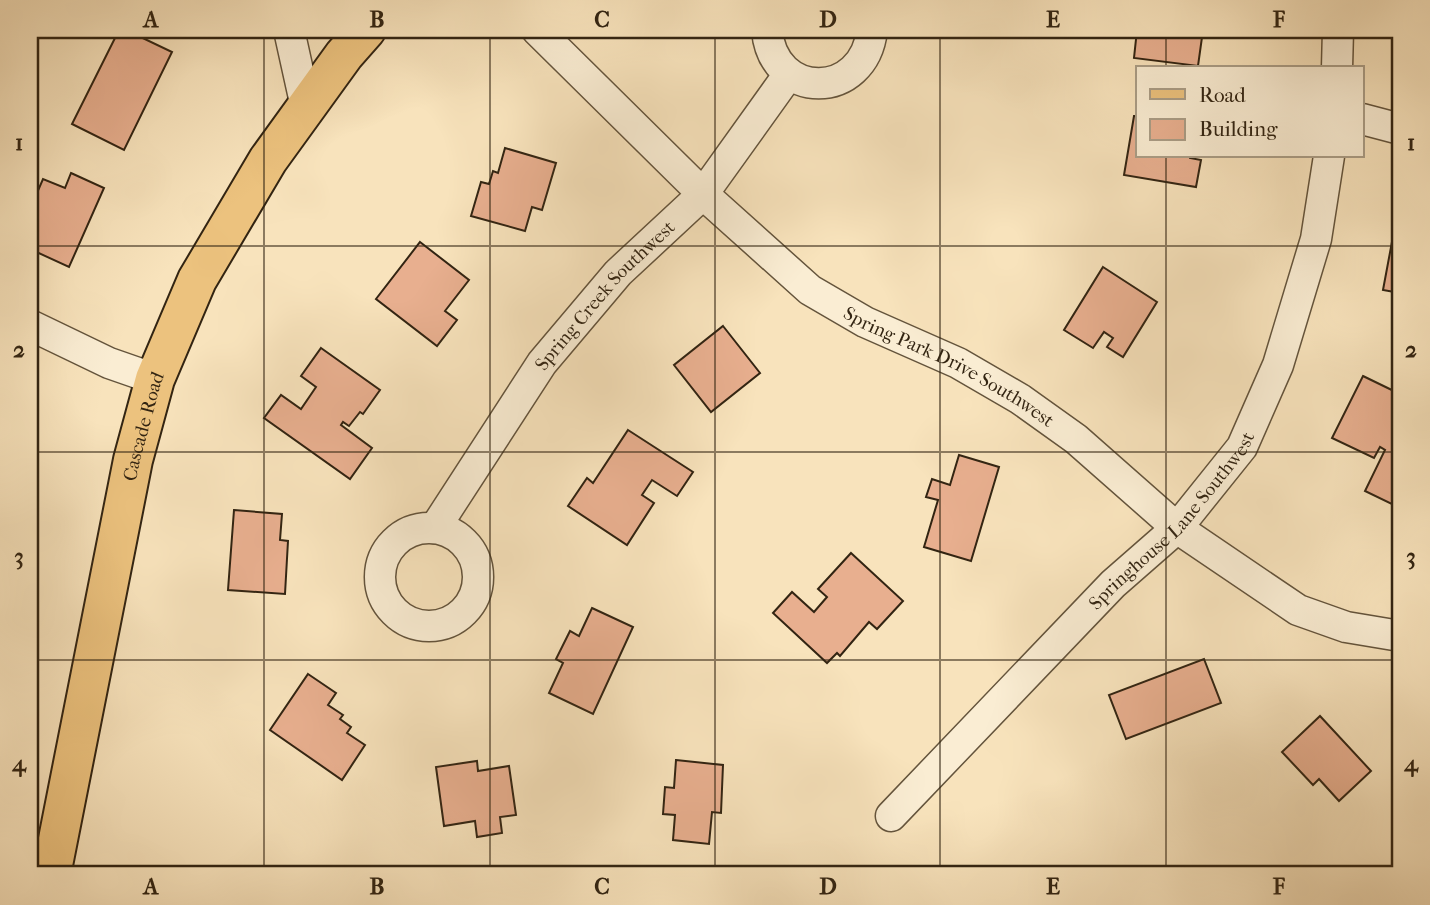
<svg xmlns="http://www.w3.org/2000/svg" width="1430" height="905" viewBox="0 0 1430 905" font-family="'IM FELL French Canon',serif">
<rect width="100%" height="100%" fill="#f8e3bc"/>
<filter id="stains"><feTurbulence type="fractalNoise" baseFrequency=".00286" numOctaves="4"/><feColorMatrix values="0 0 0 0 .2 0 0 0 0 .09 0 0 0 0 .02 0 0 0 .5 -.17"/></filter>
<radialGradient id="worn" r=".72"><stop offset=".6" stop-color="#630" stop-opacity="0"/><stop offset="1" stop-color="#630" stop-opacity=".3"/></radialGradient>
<!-- building -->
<g fill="#e8af8f" stroke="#322412" stroke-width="2">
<polygon points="119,30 126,30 172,52 124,150 72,124"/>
<polygon points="1137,30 1203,30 1198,66 1134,58"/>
<polygon points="1134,116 1138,116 1138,156 1190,156 1190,158 1201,160 1196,187 1124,175"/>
<polygon points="505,148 556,163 542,210 532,207 525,231 471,216 481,182 489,184 493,171 498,173"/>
<polygon points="71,173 104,188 69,267 30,249 30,209 43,179 65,188"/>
<polygon points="1400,220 1400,293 1383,290 1394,231 1398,232"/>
<polygon points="420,242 469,280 445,311 457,320 437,346 376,299"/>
<polygon points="1103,267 1157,302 1123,357 1107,347 1113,338 1104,332 1093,348 1064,330"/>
<polygon points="723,326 760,373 711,412 674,365"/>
<polygon points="321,348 380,390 363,414 360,412 349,426 343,422 341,425 372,448 350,479 264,418 281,395 301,409 316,387 301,376"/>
<polygon points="1363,376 1400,394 1400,508 1365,491 1385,450 1380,447 1374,458 1332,438"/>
<polygon points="628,430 693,472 677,496 652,480 642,495 654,503 627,545 568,506 587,478 593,483"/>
<polygon points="959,455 999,467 971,561 924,547 938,500 926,497 932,479 950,485"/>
<polygon points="234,510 282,514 280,540 288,541 285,594 228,590"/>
<polygon points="851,553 903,601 877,629 869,622 840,656 837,653 827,663 773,613 792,592 814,612 827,597 818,589"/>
<polygon points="592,608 633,627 593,714 549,693 563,663 556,659 570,631 579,636"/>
<polygon points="1204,659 1221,703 1126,739 1109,695"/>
<polygon points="308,674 336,693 328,705 343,715 340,719 351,727 347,733 365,745 342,780 270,730"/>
<polygon points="1320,716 1371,771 1339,801 1319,779 1313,785 1282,752"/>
<polygon points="676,760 723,765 721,813 712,812 709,844 673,840 675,815 663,814 665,787 674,788"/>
<polygon points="477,761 478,771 509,766 516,815 500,817 502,833 477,837 475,821 444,826 436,767"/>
</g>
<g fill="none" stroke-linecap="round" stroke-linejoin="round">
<!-- minor casing -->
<g stroke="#64543c" stroke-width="33">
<g id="minor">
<polyline points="289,30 306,107"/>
<path id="s1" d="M537 30 703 194 810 290 865 322 958 363 1020 399 1076 439 1177 528 1298 610 1346 627 1400 636"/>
<path d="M767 30C773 101 864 101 872 30"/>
<polyline points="1337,68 1338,30"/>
<polyline points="1362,119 1400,129"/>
<polyline points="30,325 109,363 155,379"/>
<path id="s2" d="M435 528 542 363 618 273 703 194 789 74"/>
<circle cx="429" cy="577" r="49"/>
<path id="s3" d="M891 816 1113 584 1177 528 1242 447 1278 365 1316 239 1329 156"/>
</g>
</g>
<!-- major casing -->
<g stroke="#322412" stroke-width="42">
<g id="major">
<path id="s4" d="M51 875 133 460 155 379 197 280 268 160 344 55 366 30"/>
</g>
</g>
<!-- minor -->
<use href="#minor" stroke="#faedd3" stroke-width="30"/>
<!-- major -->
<use href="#major" stroke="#ecc27e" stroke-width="38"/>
</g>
<!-- grid -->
<path fill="none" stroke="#322412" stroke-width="2" stroke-opacity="0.55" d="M264 30V875M490 30V875M715 30V875M940 30V875M1166 30V68M1166 156V875M30 246H1400M30 452H1400M30 660H1400"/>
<g text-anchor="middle" stroke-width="6" stroke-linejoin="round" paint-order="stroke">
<!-- street labels -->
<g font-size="19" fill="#322412" stroke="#faedd3">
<text dy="7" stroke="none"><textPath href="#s2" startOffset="289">Spring Creek Southwest</textPath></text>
<text dy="7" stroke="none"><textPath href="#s1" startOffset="536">Spring Park Drive Southwest</textPath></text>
<text dy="7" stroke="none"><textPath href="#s4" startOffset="458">Cascade Road</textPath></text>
<text dy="7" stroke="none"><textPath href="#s3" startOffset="408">Springhouse Lane Southwest</textPath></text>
</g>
</g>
<!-- margin -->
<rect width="1430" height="905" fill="none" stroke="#f8e3bc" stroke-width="77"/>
<!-- legend -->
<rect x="1136" y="66" width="228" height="91" fill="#faedd3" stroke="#aa9d86" stroke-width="2"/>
<rect x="1150" y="89" width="35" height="10" fill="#ecc27e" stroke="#aa9d86" stroke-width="2"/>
<text x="1199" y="102" font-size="21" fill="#322412">Road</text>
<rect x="1150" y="119" width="35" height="21" fill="#e8af8f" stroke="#aa9d86" stroke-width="2"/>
<text x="1199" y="136" font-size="21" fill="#322412">Building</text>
<rect x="38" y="38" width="1354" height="828" fill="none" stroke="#322412" stroke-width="2.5"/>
<g font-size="23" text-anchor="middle" font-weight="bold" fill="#322412">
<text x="151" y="27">A</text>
<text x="377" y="27">B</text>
<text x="602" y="27">C</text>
<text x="828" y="27">D</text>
<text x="1053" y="27">E</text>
<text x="1279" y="27">F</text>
<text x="19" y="150">1</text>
<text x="1411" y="150">1</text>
<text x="19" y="357">2</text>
<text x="1411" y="357">2</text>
<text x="19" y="564">3</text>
<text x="1411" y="564">3</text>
<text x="19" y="771">4</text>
<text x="1411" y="771">4</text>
<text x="151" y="894">A</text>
<text x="377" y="894">B</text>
<text x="602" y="894">C</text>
<text x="828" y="894">D</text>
<text x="1053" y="894">E</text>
<text x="1279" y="894">F</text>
</g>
<rect width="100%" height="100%" filter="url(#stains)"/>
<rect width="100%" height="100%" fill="url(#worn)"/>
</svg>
